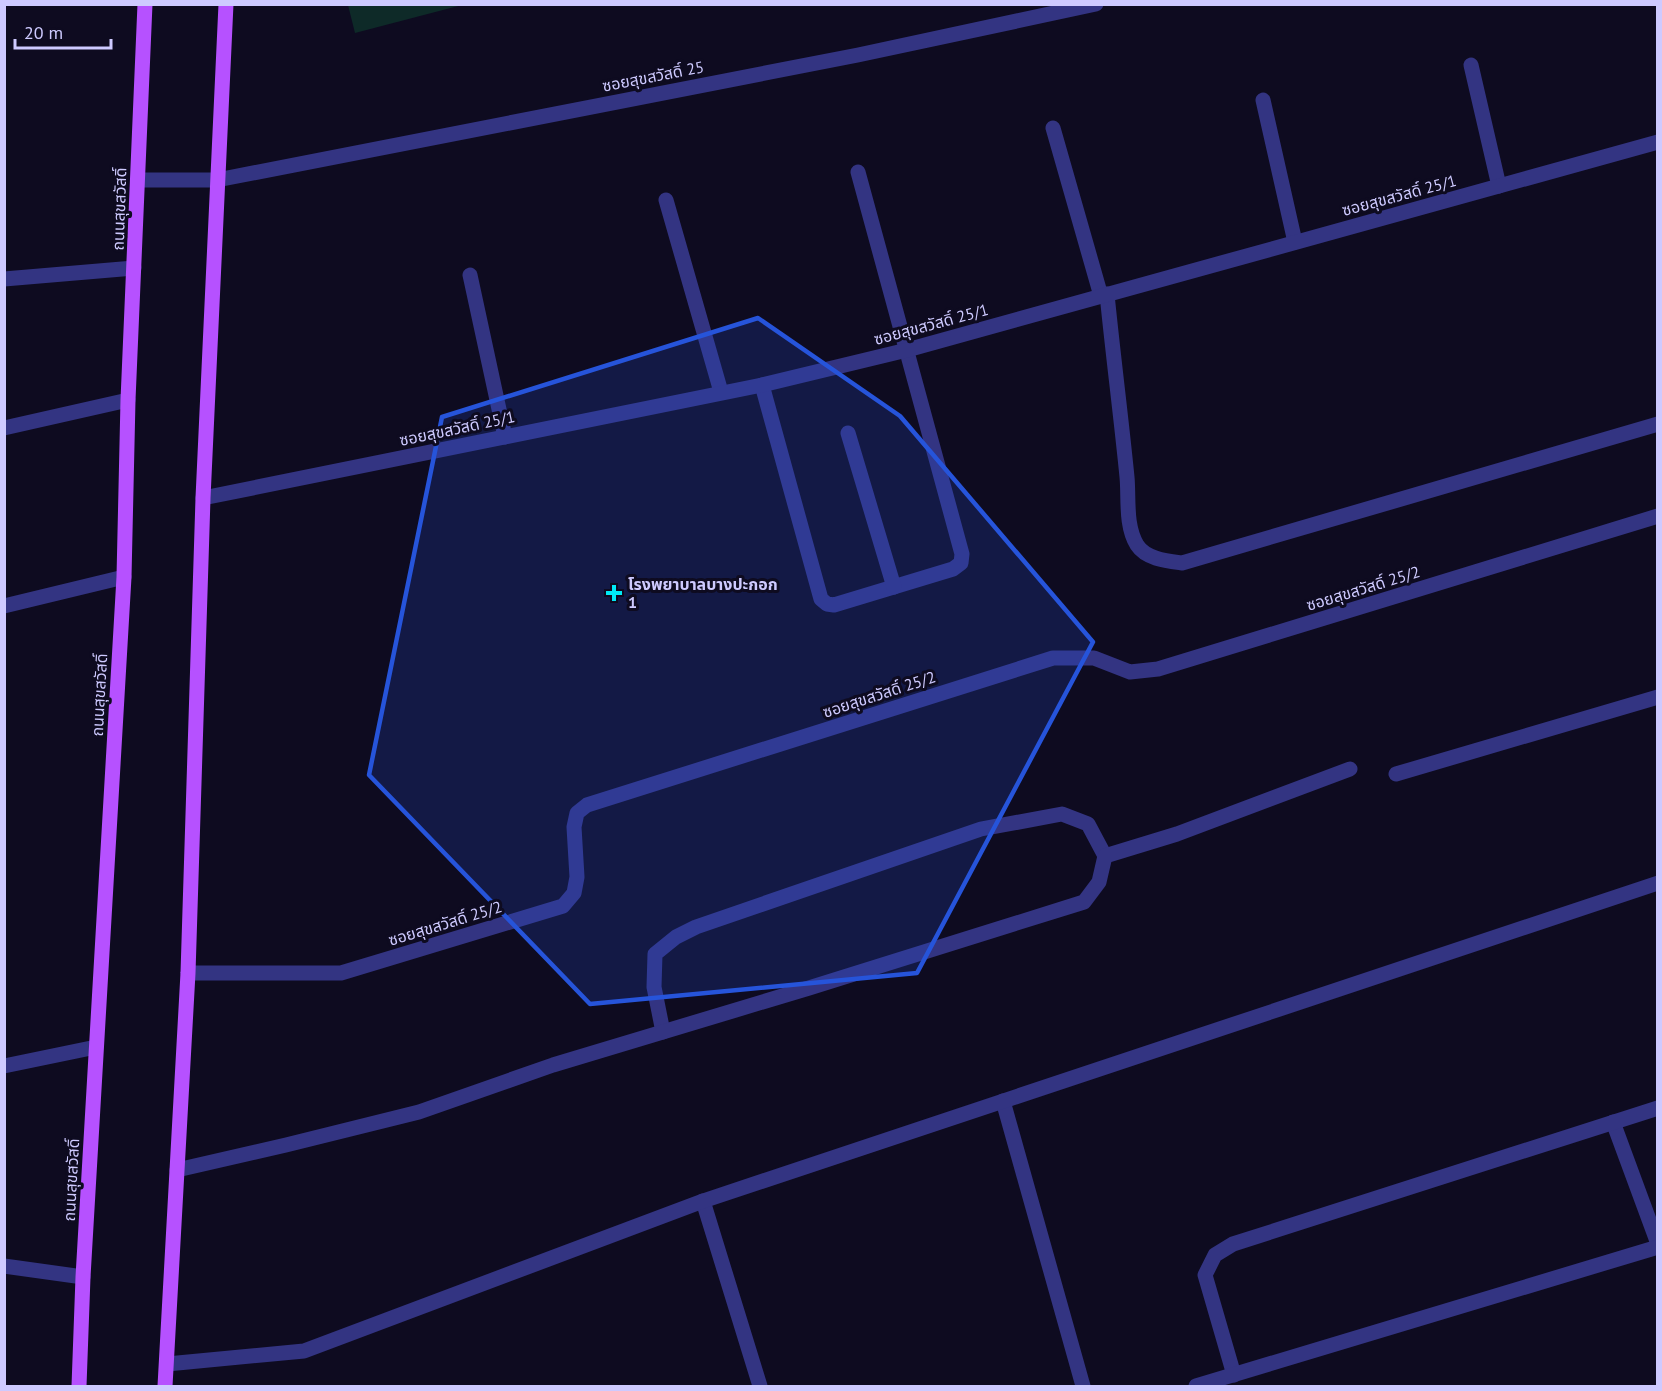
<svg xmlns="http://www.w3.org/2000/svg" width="1662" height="1391" viewBox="0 0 1662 1391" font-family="'PT Sans','Noto Sans Thai',sans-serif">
<rect width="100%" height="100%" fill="#0e0b20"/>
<!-- green -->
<polygon fill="#0e2a28" points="348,5 348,4 462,5 355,33"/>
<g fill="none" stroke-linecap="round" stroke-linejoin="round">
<!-- service -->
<g stroke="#333482" stroke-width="15">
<path d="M1107 294C1113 355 1121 416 1127 477 1129 498 1125 525 1137 545 1146 559 1167 561 1182 563L1658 424"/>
<polyline points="663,1032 654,987 655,954 676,937 696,927 981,829 1062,814 1088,824 1105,856"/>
<polyline points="177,1170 286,1145 419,1112 553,1065 809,988 1084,902 1099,882 1105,856 1177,834 1350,769"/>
</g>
<!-- minor -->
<g stroke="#333482" stroke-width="15">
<polyline points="1471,65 1499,186"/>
<polyline points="1263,100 1295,242"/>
<polyline points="1053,128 1101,296"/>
<polyline points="138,180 217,180 858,55 1096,4"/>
<polyline points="666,200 721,392"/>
<polyline points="470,275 505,437"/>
<polyline points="4,279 134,268"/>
<polyline points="762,385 821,599 827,604 834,605 953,569 961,563 962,554 858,172"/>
<polyline points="4,428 128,400"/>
<polyline points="848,433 894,587"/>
<polyline points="203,498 762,385 907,350 1658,142"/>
<polyline points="4,606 124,577"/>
<polyline points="1396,774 1658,697"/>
<polyline points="188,973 341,973 563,906 574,893 577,877 574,827 577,813 587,805 1053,658 1094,658 1130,672 1158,669 1658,516"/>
<polyline points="4,1066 96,1047"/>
<polyline points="1003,1101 1083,1386"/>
<polyline points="1613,1122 1658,1244"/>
<polyline points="703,1201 760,1386"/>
<polyline points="4,1266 83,1277"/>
<polyline points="167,1364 304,1351 703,1201 1658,883"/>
<polyline points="1234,1375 1205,1275 1215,1255 1233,1244 1658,1108"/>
<polyline points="1196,1386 1658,1247"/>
</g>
<!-- primary -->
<g stroke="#b651ff" stroke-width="15">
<polyline points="79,1386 83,1277 124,577 128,400 145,4"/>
<polyline points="165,1386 188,973 203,498 226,4"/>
</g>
</g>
<!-- marked area -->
<path fill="#2654da" fill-opacity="0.2" stroke="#2654da" stroke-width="4.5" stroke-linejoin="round" d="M758 318 900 416 1093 642 917 973 590 1004 369 775 442 417Z"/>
<!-- markers -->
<path fill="#00e9f5" stroke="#0e0b20" stroke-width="2" d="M611 584h6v6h6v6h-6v6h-6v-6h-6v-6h6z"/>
<g text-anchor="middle" stroke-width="6" stroke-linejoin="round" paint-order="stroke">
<!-- street labels -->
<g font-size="16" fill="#cecaff" stroke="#0e0b20">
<text transform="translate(653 76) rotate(-11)" y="6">ซอยสุขสวัสดิ์ 25</text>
<text transform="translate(1399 195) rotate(-15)" y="6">ซอยสุขสวัสดิ์ 25/1</text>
<text transform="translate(119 209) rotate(-88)" y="6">ถนนสุขสวัสดิ์</text>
<text transform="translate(931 324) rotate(-15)" y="6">ซอยสุขสวัสดิ์ 25/1</text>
<text transform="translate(457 428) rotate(-12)" y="6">ซอยสุขสวัสดิ์ 25/1</text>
<text transform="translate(1363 588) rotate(-17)" y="6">ซอยสุขสวัสดิ์ 25/2</text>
<text transform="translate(879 694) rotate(-18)" y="6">ซอยสุขสวัสดิ์ 25/2</text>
<text transform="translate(99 695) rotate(-87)" y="6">ถนนสุขสวัสดิ์</text>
<text transform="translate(445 923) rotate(-17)" y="6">ซอยสุขสวัสดิ์ 25/2</text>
<text transform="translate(71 1180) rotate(-87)" y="6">ถนนสุขสวัสดิ์</text>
</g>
<!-- poi labels -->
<g font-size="16" font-weight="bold" fill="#cecaff" stroke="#0e0b20" text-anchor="start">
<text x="628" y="590">โรงพยาบาลบางปะกอก<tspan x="628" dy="18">1</tspan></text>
</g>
</g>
<!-- border -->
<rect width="1662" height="1391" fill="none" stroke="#cecaff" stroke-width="12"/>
<!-- scale -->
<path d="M15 39v9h96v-9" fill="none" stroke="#cecaff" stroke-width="3"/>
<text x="24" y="39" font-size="18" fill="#cecaff" stroke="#0e0b20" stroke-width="4.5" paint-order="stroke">20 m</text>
</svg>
